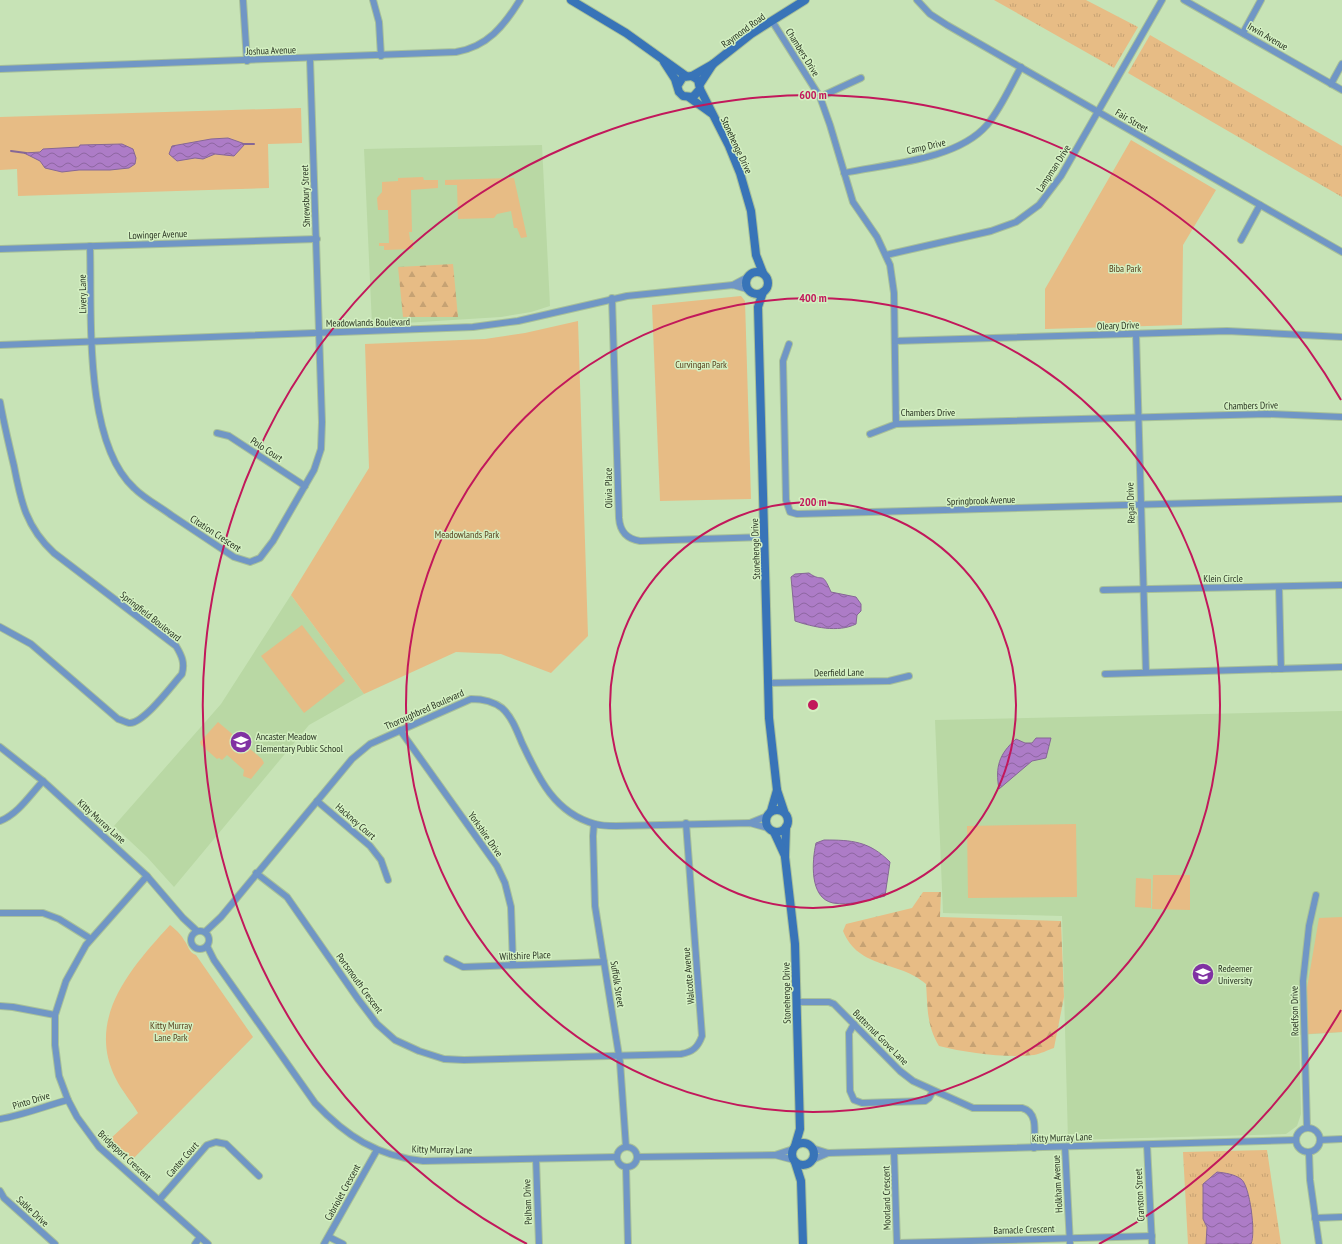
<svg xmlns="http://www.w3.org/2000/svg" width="1342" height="1244" viewBox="0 0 1342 1244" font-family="'PT Sans Narrow',sans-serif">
<defs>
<pattern id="grass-tufts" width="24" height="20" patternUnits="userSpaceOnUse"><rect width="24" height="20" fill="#e7bc85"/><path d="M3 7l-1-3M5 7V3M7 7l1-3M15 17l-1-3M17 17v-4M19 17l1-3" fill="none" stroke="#c6a273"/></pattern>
<pattern id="forest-firs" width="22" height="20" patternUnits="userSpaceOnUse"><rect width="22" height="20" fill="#e7bc85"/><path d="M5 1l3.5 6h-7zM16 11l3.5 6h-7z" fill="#c6a273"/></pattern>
<pattern id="water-waves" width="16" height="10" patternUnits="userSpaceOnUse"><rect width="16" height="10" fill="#ad7cc7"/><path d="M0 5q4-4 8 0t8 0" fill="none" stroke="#8d66a1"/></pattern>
</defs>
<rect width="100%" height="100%" fill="#c7e3b6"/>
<!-- built -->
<g fill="#b9d8a4">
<polygon points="542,145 550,306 531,312 501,317 372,325 364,149"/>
<polygon points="291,595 364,694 309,725 174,887 147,857 114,826 221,704"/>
<polygon points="1342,711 1342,1032 1299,1035 1301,1114 1297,1126 1286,1134 1068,1140 1062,916 943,913 935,720"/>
</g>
<!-- grass -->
<g fill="url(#grass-tufts)">
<polygon points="994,0 1086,0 1138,27 1114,68"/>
<polygon points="1150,35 1342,146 1342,197 1128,73"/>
<polygon points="1267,1150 1281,1244 1188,1244 1183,1152"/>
</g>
<!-- forest -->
<g fill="url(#forest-firs)">
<polygon points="453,264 458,317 403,317 398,267"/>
<path d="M923 892H941L940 917 1061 921 1064 997 1054 1048C1048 1050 1040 1054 1034 1055 1005 1058 967 1053 939 1046 926 1024 928 1008 926 984 899 960 859 970 843 931L846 924 912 908Z"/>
</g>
<!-- green -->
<g fill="#e7bc85">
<polygon points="301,108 302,143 268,144 269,188 18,196 17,169 0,170 0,117"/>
<polygon points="1131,140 1216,190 1183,245 1182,325 1045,329 1045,289"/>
<polygon points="423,177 424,180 438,180 438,188 411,190 412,232 409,232 410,240 413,240 413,249 384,250 384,246 379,246 379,243 389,243 388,210 378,210 377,198 382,192 382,182 398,181 398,178"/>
<polygon points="514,178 527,237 521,238 517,228 514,228 511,211 497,214 494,218 458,219 457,185 445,185 445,180"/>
<polygon points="741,296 745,301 751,499 660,501 652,305"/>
<polygon points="578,321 588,636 551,673 501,654 456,652 364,694 291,595 369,468 365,344 485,339 525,333"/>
<polygon points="302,625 345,681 304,713 261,656"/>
<polygon points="218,722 262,759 264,763 251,779 243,776 244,770 227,755 222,760 219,758 217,759 201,745 200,742"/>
<polygon points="1076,824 1077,897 968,898 967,826"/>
<polygon points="1153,875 1190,875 1190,910 1152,909"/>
<polygon points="1136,878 1151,879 1151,908 1135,907"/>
<polygon points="1342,917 1342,1032 1308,1034 1307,988 1319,918"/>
<path d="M170 925C175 929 181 934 184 940 189 946 188 952 196 955L253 1037 130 1162 108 1141 138 1113C131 1101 122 1091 116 1079 85 1018 132 967 170 925Z"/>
</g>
<!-- water -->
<g fill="url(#water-waves)" stroke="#866796">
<polygon points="228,138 245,144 234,156 215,154 203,159 195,158 177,161 169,154 172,146 211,139"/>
<polygon points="122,144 133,149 136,158 135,164 129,168 110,170 79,170 62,172 45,168 40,161 24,153 40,152 43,149 79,147 80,145"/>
<path d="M809 573C824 584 821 569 831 592L856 597 861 604V611L857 615 856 624C838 633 813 627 795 621L791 577 795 574Z"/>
<path d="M1036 738H1051L1046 758 1032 761 999 789C995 767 999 754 1016 739L1025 743H1032Z"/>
<path d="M824 840C852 840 869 841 890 862L885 896C870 900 849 906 833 903 809 898 812 861 816 843Z"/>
<path d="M1217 1172C1225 1173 1234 1174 1241 1179 1250 1185 1256 1234 1251 1244H1206L1207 1227 1203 1219V1184Z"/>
</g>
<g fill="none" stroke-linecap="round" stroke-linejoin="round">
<!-- stream -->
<g stroke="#866796" stroke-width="2">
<polyline points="243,144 254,144"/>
<polyline points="11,151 26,153"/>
</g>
<!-- street casing -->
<g stroke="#a8c099" stroke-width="8">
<g id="street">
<polyline points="243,0 247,61"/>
<polyline points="373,0 379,22 381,56"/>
<polyline points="917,0 930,14 947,25 1342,252"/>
<polyline points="1184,0 1342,90"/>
<polyline points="772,21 820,97 830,125 853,202 877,237 890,265 894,293 896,424"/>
<polyline points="1243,33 1261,0"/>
<path d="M0 69 456 52C487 47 504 26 520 0"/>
<polyline points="1331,84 1342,64"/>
<polyline points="820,97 861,78"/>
<path d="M844 173C887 164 957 160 987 125 1001 108 1010 87 1021 67"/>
<polyline points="1241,240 1260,205"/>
<path d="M90 246C92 312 83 441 134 488 145 499 159 506 171 515 192 529 213 543 234 557L250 562 260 558 273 541 314 470 321 449 322 422 310 59"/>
<polyline points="0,249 317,239"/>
<polyline points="886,255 991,231 1016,222 1039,205 1061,176 1162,0"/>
<polyline points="733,285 746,278"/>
<path d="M612 298 619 518C620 532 627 539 640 541L764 537"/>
<polyline points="1136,334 1146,672"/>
<polyline points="895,341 1227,331 1342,337"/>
<polyline points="789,344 783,361 786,500 790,512 797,514 1342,499"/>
<polyline points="0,345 473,327 518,321 627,296 733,285 747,289"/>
<path d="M0 402C4 424 9 445 14 466 21 502 26 527 54 553L176 646C182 656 185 663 182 674 172 685 145 722 130 723 127 723 122 720 118 719L31 644 0 627"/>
<polyline points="217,433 229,436 305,486"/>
<polyline points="870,434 896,424 1267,414 1342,417"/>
<polyline points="1279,587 1281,669"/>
<polyline points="1103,590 1342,585"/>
<polyline points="1105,674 1342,667"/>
<polyline points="768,683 889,681 909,676"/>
<polyline points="400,730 497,866 505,883 511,907 513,965"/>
<polyline points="0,747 43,781 147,876 183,918 197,931"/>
<polyline points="317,801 370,846 381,860 388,880"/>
<path d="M0 821C18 814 30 795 43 781"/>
<polyline points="750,823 767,816"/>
<polyline points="594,824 593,836 595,906 620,1062 626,1147"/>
<path d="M256 873 287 897 358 999 377 1024 395 1040 419 1051 444 1059 464 1060 681 1054C693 1052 698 1047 702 1036L686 823"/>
<polyline points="147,876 86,945 66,981 55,1015 55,1045 59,1076 68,1100 77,1117 99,1147 208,1244"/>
<polyline points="0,913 43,913 59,919 91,939"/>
<circle cx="200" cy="940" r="9"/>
<path d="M205 932 221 917 352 759 370 744 471 699C482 699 493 701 502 708 512 717 517 731 522 743 538 777 554 813 595 824 602 826 609 826 616 826L750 823 768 828"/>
<path d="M207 946 214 960 315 1103C346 1136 377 1156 423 1161L617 1157"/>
<polyline points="447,959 463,967 604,962"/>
<path d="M796 1002H829L834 1004 900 1071 913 1081 973 1108H1022C1039 1112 1034 1134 1034 1148"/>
<polyline points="0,1006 13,1007 55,1015"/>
<polyline points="854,1024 849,1033 850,1091 854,1100 862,1103 925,1101 929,1098 933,1091"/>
<path d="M0 1119C23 1115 45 1106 68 1100"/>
<circle cx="1308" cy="1140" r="12"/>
<polyline points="1307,1128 1303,981 1309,926 1316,895"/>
<polyline points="1320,1140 1342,1139"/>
<polyline points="1147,1145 1152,1244"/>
<polyline points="1065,1147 1070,1244"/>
<circle cx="627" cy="1157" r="10"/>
<polyline points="812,1148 828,1153 1296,1140"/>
<polyline points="894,1152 897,1244"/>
<polyline points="1309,1153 1310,1180 1319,1244"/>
<polyline points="775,1155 793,1149"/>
<polyline points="637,1157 775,1155 794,1160"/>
<polyline points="536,1159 539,1244"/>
<polyline points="812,1160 828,1153"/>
<polyline points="626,1167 628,1244"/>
<polyline points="0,1191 4,1198 55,1244"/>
<polyline points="160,1199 207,1145 216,1142 226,1144 259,1176"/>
<polyline points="1315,1218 1342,1217"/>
<polyline points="329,1237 343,1244"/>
<polyline points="897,1243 1152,1236"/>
<polyline points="195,1244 200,1237"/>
<polyline points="324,1244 377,1150"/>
</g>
</g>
<!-- secondary casing -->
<g stroke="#a8c099" stroke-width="10">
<g id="secondary">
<polyline points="571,0 626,33 686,76"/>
<polyline points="664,62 675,79 679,92 683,96 693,97 700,89 698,80 692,76 683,77 678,85"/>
<polyline points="692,76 713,64 751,34 805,0"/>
<polyline points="700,84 713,64"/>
<polyline points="700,89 729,146 740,173 751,211 756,255 763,273"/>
<polyline points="690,98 711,113"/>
<circle cx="757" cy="283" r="11"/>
<polyline points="763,292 758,307 769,718 777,790 784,811"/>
<circle cx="777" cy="821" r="11"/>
<polyline points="771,811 777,790"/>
<polyline points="786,827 785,857 795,944 800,1129 795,1146"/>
<polyline points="774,832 785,856"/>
<circle cx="803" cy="1154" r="11"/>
<polyline points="795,1162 801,1181 803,1244"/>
</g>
</g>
<!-- street -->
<use href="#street" stroke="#7096c5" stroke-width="6"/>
<!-- secondary -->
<use href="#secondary" stroke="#3874b8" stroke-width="8"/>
</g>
<!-- distance rings -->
<g fill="none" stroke="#c2185b" stroke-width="2">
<circle cx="813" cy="705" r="203"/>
<circle cx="813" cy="705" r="407"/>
<path d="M1341 1010A610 610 0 0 1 1099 1244M527 1244A610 610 0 1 1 1341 400"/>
</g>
<!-- icons -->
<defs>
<g id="school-disc" transform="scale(1.15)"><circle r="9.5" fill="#8032a3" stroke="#d4f0c2"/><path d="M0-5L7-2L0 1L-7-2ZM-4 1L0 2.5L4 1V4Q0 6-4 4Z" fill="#fff"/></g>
<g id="university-disc" transform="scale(1.15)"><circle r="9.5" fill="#8032a3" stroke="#d4f0c2"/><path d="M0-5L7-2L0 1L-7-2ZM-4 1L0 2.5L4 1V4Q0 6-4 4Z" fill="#fff"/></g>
</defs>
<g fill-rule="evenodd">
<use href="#school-disc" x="241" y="742"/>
<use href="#university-disc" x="1203" y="974"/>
</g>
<g text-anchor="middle" stroke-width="3" stroke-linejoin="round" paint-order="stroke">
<!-- street labels -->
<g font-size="10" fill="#2a3523" stroke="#d4f0c2">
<text transform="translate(743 30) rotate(-36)" y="4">Raymond Road</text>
<text transform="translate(1268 36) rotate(30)" y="4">Irwin Avenue</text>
<text transform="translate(271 50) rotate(-2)" y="4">Joshua Avenue</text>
<text transform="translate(803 52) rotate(58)" y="4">Chambers Drive</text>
<text transform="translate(1132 120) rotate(30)" y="4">Fair Street</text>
<text transform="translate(737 145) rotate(65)" y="4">Stonehenge Drive</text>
<text transform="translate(926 146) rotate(-13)" y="4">Camp Drive</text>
<text transform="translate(1053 168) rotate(-57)" y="4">Lampman Drive</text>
<text transform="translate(305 196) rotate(-92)" y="4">Shrewsbury Street</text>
<text transform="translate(158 234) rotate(-2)" y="4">Lowinger Avenue</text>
<text transform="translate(82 294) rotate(-91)" y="4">Livery Lane</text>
<text transform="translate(368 322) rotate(-1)" y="4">Meadowlands Boulevard</text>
<text transform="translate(1118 325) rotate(-2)" y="4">Oleary Drive</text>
<text transform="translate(1251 405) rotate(-1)" y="4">Chambers Drive</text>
<text x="928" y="416">Chambers Drive</text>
<text transform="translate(267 449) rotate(33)" y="4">Polo Court</text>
<text transform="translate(608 488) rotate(-91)" y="4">Olivia Place</text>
<text transform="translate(981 500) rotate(-2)" y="4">Springbrook Avenue</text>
<text transform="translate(1130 503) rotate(-92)" y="4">Regan Drive</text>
<text transform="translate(216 533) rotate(33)" y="4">Citation Crescent</text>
<text transform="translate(755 549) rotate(-92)" y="4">Stonehenge Drive</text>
<text x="1223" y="582">Klein Circle</text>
<text transform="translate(151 616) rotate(38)" y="4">Springfield Boulevard</text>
<text transform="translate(839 672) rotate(-1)" y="4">Deerfield Lane</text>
<text transform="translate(424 709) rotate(-24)" y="4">Thoroughbred Boulevard</text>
<text transform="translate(102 821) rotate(42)" y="4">Kitty Murray Lane</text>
<text transform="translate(356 821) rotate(41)" y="4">Hackney Court</text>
<text transform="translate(486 834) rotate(55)" y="4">Yorkshire Drive</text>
<text transform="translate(525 955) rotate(-2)" y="4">Wiltshire Place</text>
<text transform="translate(688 976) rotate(-95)" y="4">Walcotte Avenue</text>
<text transform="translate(360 983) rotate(54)" y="4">Portsmouth Crescent</text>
<text transform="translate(618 984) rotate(81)" y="4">Suffolk Street</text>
<text transform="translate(786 993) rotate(-91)" y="4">Stonehenge Drive</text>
<text transform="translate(1294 1011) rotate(-91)" y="4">Roelfson Drive</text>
<text transform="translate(881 1037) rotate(45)" y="4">Butternut Grove Lane</text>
<text transform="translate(31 1100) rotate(-17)" y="4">Pinto Drive</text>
<text transform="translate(1062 1137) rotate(-2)" y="4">Kitty Murray Lane</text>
<text transform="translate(442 1149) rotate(1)" y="4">Kitty Murray Lane</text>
<text transform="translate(125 1155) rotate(43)" y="4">Bridgeport Crescent</text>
<text transform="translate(182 1159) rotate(-49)" y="4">Canter Court</text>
<text transform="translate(1057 1184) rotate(-93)" y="4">Holkham Avenue</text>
<text transform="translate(342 1192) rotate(-61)" y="4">Cabriolet Crescent</text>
<text transform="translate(1139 1195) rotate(-93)" y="4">Cranston Street</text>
<text transform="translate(886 1198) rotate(-91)" y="4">Moorland Crescent</text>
<text transform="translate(527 1202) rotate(-92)" y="4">Pelham Drive</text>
<text transform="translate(33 1211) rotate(43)" y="4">Sable Drive</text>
<text transform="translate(1024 1229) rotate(-2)" y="4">Barnacle Crescent</text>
</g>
<!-- park labels -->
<g font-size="10" fill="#583f1d" stroke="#d4f0c2">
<text x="1125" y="272">Biba Park</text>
<text x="701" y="368">Curvingan Park</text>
<text x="467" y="538">Meadowlands Park</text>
<text x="171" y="1029">Kitty Murray<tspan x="171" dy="12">Lane Park</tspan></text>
</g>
<!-- poi labels -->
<g font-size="10" fill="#2a3523" stroke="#d4f0c2" text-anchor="start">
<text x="256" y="740">Ancaster Meadow<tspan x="256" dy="12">Elementary Public School</tspan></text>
<text x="1218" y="972">Redeemer<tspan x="1218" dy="12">University</tspan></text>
</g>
</g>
<circle cx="813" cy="705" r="6" fill="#c2185b" stroke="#d4f0c2" stroke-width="2"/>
<g font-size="12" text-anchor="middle" font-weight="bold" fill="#c2185b" stroke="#d4f0c2" stroke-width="3" stroke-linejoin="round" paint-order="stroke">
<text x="813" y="99">600 m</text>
<text x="813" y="302">400 m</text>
<text x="813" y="506">200 m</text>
</g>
</svg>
